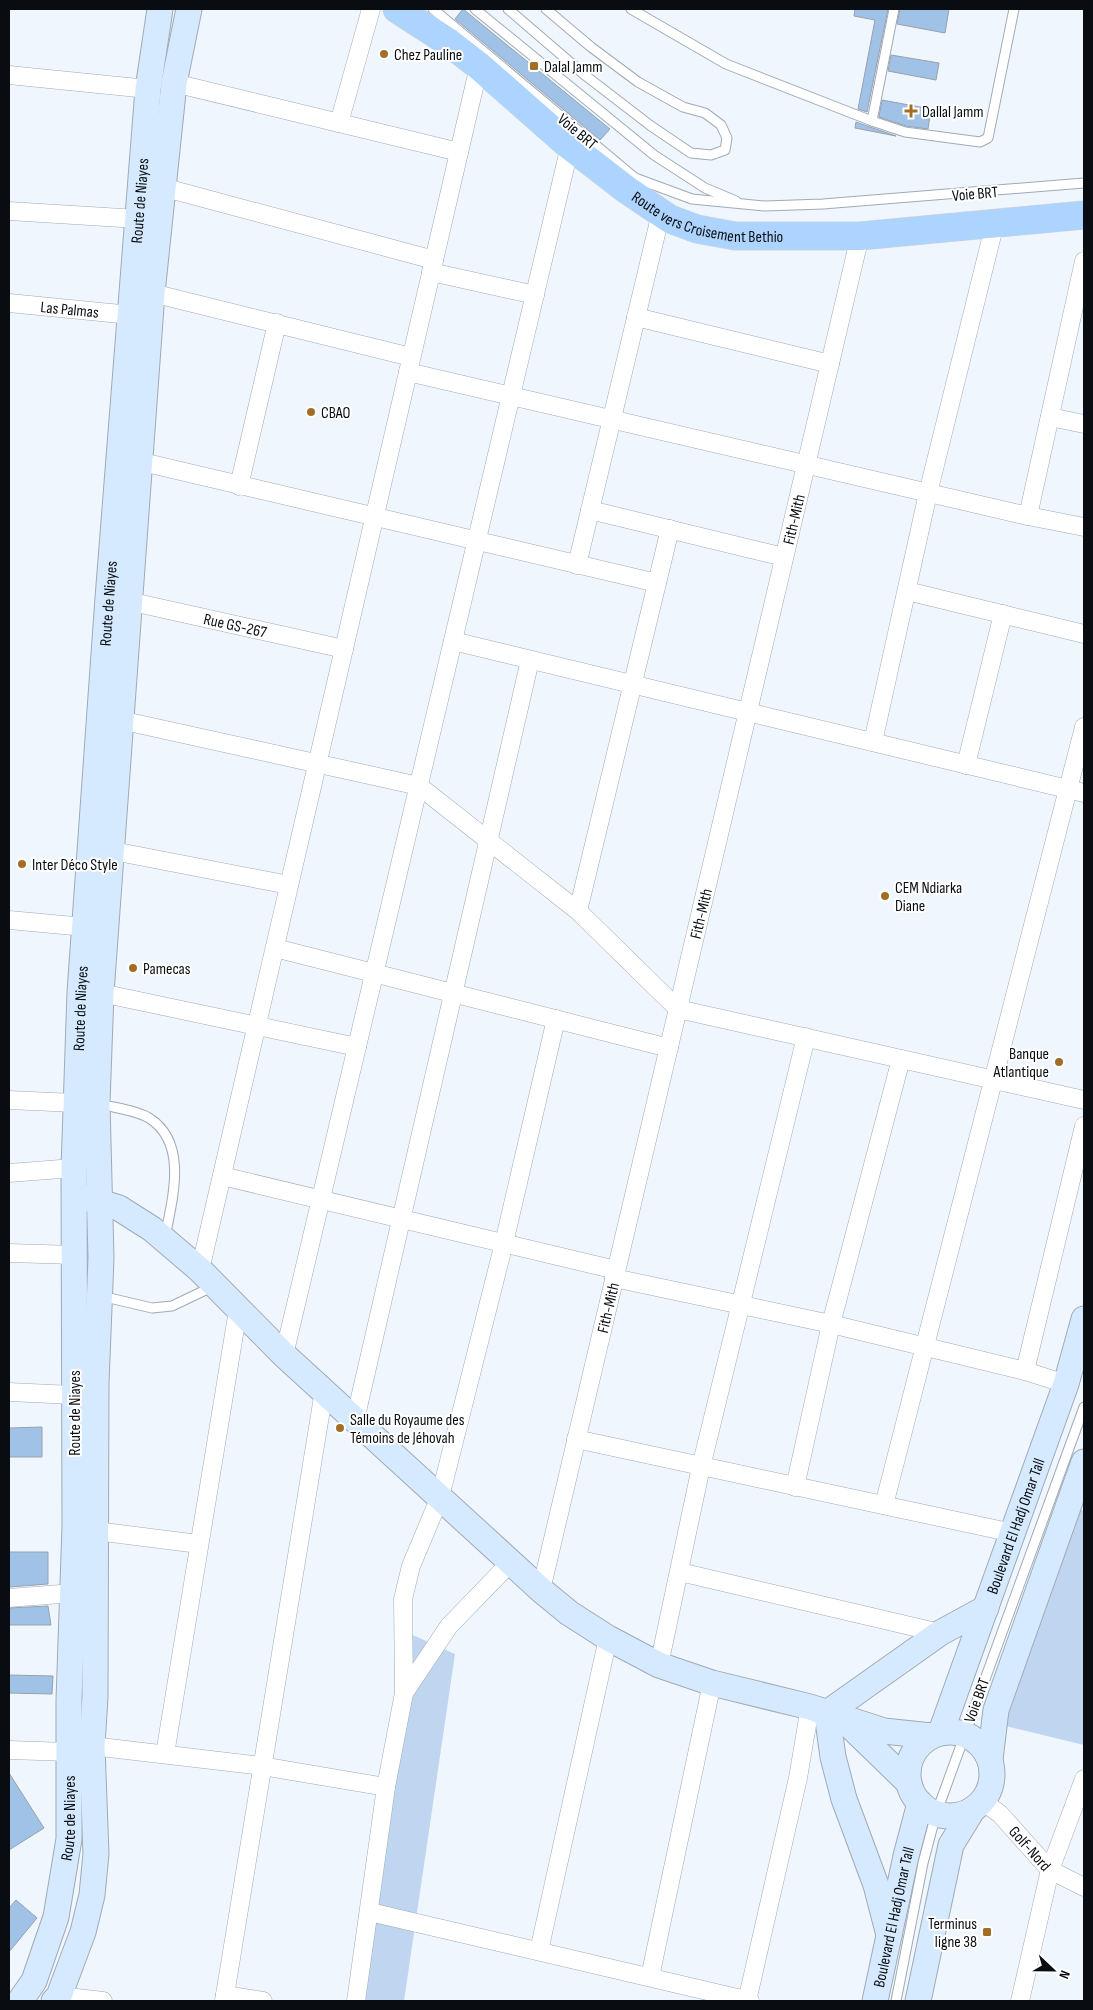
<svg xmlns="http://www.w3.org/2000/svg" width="1093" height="2010" viewBox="0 0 1093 2010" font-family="'Sofia Sans Condensed',sans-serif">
<rect width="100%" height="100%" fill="#eff6fd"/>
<!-- garden -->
<g fill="#c0d6f0">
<polygon points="1078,1508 1084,1511 1084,1745 997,1724"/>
<polygon points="406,1632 455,1654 404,2001 354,2001"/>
</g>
<!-- building -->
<g fill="#a1c2e7" stroke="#97a1ad">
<polygon points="463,9 610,129 600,140 455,19"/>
<polygon points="855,9 888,9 867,112 858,109 875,20 854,16"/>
<polygon points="900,9 949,9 945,33 897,24"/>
<polygon points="891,55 939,63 936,80 888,71"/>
<polygon points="882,100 931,109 928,129 906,126 879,117"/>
<polygon points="856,122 870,127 896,136 855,128"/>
<polygon points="42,1427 42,1457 9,1457 9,1428"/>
<polygon points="9,1552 48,1552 48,1584 9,1587"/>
<polygon points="48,1606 51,1625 9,1625 9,1608"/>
<polygon points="9,1675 53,1676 52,1694 9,1693"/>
<polygon points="9,1773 44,1828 9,1850"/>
<polygon points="16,1900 37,1918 9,1952 9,1908"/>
</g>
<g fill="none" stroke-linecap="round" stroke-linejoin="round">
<!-- lane casing -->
<g stroke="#a0aab6" stroke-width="11">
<g id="lane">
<polyline points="433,9 635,178 692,199 765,206 823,204 1084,183"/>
<polyline points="475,9 654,155 705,188 736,201"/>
<polyline points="508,9 586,76 651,126 691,153 711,155 725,150 727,138 721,125 705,113 683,107 638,82 591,47 546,9"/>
<polyline points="631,9 726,64 872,121 894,9"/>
<polyline points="872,121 905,132 980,142 988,138 1014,9"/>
<path d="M100 1104C115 1108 136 1110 149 1118 189 1143 172 1200 165 1237"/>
<polyline points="101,1296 152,1308 172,1306 214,1286"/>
<polyline points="896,2001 923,1863 936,1814 1084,1407"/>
</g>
</g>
<!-- street casing -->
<g stroke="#a0aab6" stroke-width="19">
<g id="street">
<polyline points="9,75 148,89"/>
<polyline points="174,83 459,152"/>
<polyline points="339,123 371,9"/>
<polyline points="162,187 434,260"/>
<polyline points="9,211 138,219"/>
<polyline points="431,272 535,295"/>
<polyline points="152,293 411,357"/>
<path id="s1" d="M9 303 131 315"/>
<polyline points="636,317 830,364"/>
<polyline points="408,372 1028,516 1084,527"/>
<polyline points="1050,417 1084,424"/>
<polyline points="138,461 657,583"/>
<polyline points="239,486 277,323"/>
<polyline points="590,510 784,557"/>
<polyline points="1028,516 1084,261"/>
<polyline points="577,565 661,213"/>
<polyline points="907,591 1084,634"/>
<path id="s2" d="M128 601 344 649"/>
<polyline points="453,641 1084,793"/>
<polyline points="120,720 419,786 578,911 678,1009 1084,1100"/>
<polyline points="873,742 928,493 995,223"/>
<polyline points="966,765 1003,614"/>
<polyline points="113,851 289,885"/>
<polyline points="578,911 670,529"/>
<polyline points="9,920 85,927"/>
<polyline points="275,948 669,1048"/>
<polyline points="101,993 357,1047"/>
<polyline points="9,1100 75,1103"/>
<polyline points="9,1173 74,1168"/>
<polyline points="222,1176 616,1270"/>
<polyline points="9,1253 75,1255"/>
<polyline points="200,1270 479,66"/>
<polyline points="614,1278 831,1324 1025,1371 1066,1384"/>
<polyline points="284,1355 570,146"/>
<polyline points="1025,1371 1084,1126"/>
<polyline points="9,1392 73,1395"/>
<polyline points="355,1420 530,660"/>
<polyline points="576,1439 1013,1533"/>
<polyline points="795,1487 831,1324 901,1059"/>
<polyline points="884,1505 1084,727"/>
<polyline points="96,1531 199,1544"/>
<polyline points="680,1572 940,1633"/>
<path id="s3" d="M541 1590 860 236"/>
<polyline points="9,1598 74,1593"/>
<polyline points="659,1665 701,1467 806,1037"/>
<polyline points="404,1693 449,1626 510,1563"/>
<polyline points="92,1746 262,1766 386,1787"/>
<polyline points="9,1750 69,1752"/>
<polyline points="165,1754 238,1310"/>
<path id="s4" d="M982 1801 1000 1814 1050 1870 1084 1887"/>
<polyline points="370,1912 750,2001"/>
<polyline points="539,1951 608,1638"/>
<polyline points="650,1977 712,1683"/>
<polyline points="225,1995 263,2001"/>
<polyline points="59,1996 103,2001"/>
<polyline points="224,2001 324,1391"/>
<polyline points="356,2001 386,1787 404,1693 403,1599 411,1566 440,1497 504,1243 556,1019"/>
<polyline points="747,2001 798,1778 810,1707"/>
<polyline points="1020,2001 1050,1870 1084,1779"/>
</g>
</g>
<!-- secondary casing -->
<g stroke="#a0aab6" stroke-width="27">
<g id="secondary">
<polyline points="83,1197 119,1208 152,1229 200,1270 284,1355 541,1590 569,1613 608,1638 659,1665 712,1683 810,1707 884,1731 931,1736"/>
<polyline points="827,1713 833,1757 844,1799 876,1885 889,1935"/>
<polyline points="827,1713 940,1633 986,1608"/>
<polyline points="842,1718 909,1783"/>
<path id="s5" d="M941 1732 1066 1384 1084 1319"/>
<circle cx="950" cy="1774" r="42"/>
<polyline points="990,1759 996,1710 1084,1462"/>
<path id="s6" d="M20 2001 34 1981 56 1917 69 1839V1700L75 1526 74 1168 80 992 108 598 148 89 160 9"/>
<polyline points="54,2001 59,1996 83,1932 92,1895 96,1854 92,1746 95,1697 96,1383 101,1258 97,1103 101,993 152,293 174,83 189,9"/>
<path id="s7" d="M875 2001 906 1856 920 1803"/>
<polyline points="918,2001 951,1845 973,1809"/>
</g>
</g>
<!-- primary casing -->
<g stroke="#d3d3d4" stroke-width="29">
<g id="primary">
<path id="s8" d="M397 9 448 42 479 66 570 146 627 190 670 219 697 229 735 236H860L1084 215"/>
</g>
</g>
<!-- lane -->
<use href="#lane" stroke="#fff" stroke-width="9"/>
<!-- street -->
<use href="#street" stroke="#fff" stroke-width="18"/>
<!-- secondary -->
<use href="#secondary" stroke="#d6eaff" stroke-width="25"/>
<!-- primary -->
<use href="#primary" stroke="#add4fe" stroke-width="28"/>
</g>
<!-- markers -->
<g fill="#a26e26" stroke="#fff" stroke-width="2">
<circle cx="384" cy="54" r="5"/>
<rect x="529" y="61" width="10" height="10" rx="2.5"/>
<path d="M908.5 103.5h5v5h5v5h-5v5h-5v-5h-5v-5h5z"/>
<circle cx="311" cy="412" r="5"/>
<circle cx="22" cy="864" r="5"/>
<circle cx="885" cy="896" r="5"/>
<circle cx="133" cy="968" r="5"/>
<circle cx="1059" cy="1062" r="5"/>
<circle cx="340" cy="1428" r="5"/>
<rect x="982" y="1927" width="10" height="10" rx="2.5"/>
</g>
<g text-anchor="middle" stroke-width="4" stroke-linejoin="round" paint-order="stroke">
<!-- poi labels -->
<g font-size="16" fill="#090d11" stroke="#fff" text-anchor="start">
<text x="394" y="60">Chez Pauline</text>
<text x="544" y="72">Dalal Jamm</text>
<text x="922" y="117">Dallal Jamm</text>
<text x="321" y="418">CBAO</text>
<text x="32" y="870">Inter Déco Style</text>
<text x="895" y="893">CEM Ndiarka<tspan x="895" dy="18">Diane</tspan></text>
<text x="143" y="974">Pamecas</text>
<text x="1049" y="1059" text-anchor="end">Banque<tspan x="1049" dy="18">Atlantique</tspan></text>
<text x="350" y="1425">Salle du Royaume des<tspan x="350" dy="18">Témoins de Jéhovah</tspan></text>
<text x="977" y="1929" text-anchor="end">Terminus<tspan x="977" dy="18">ligne 38</tspan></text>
</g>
<!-- street labels -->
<g font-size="16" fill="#090d11" stroke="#fff">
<text transform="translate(578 131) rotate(40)" y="6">Voie BRT</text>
<text transform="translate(975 193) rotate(-5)" y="6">Voie BRT</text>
<text dy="6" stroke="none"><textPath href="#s6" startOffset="1812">Route de Niayes</textPath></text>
<text dy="6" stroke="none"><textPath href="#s8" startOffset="381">Route vers Croisement Bethio</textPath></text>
<text dy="6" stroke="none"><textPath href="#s1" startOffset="61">Las Palmas</textPath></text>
<text dy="6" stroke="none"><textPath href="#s3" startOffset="1100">Fith-Mith</textPath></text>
<text dy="6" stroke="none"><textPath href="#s6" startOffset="1408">Route de Niayes</textPath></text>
<text dy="6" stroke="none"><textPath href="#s2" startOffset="110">Rue GS-267</textPath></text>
<text dy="6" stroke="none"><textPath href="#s3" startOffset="695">Fith-Mith</textPath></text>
<text dy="6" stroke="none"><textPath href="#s6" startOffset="1002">Route de Niayes</textPath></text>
<text dy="6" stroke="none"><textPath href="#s3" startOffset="290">Fith-Mith</textPath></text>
<text transform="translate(74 1413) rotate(-90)" y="6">Route de Niayes</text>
<text dy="6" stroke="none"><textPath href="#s5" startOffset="219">Boulevard El Hadj Omar Tall</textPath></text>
<text transform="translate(976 1700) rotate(-70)" y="6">Voie BRT</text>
<text dy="6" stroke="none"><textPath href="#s6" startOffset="192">Route de Niayes</textPath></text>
<text dy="6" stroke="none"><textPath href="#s4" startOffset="68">Golf-Nord</textPath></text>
<text dy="6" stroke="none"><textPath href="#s7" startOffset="86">Boulevard El Hadj Omar Tall</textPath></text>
</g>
</g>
<!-- border -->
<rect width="1093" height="2010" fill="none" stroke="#090d11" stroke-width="20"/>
<!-- north arrow -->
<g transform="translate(1053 1970) rotate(112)" stroke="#ffffff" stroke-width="4" paint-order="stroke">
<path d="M0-4L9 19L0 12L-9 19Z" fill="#090d11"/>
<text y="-8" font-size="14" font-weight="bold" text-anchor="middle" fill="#090d11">N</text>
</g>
</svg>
